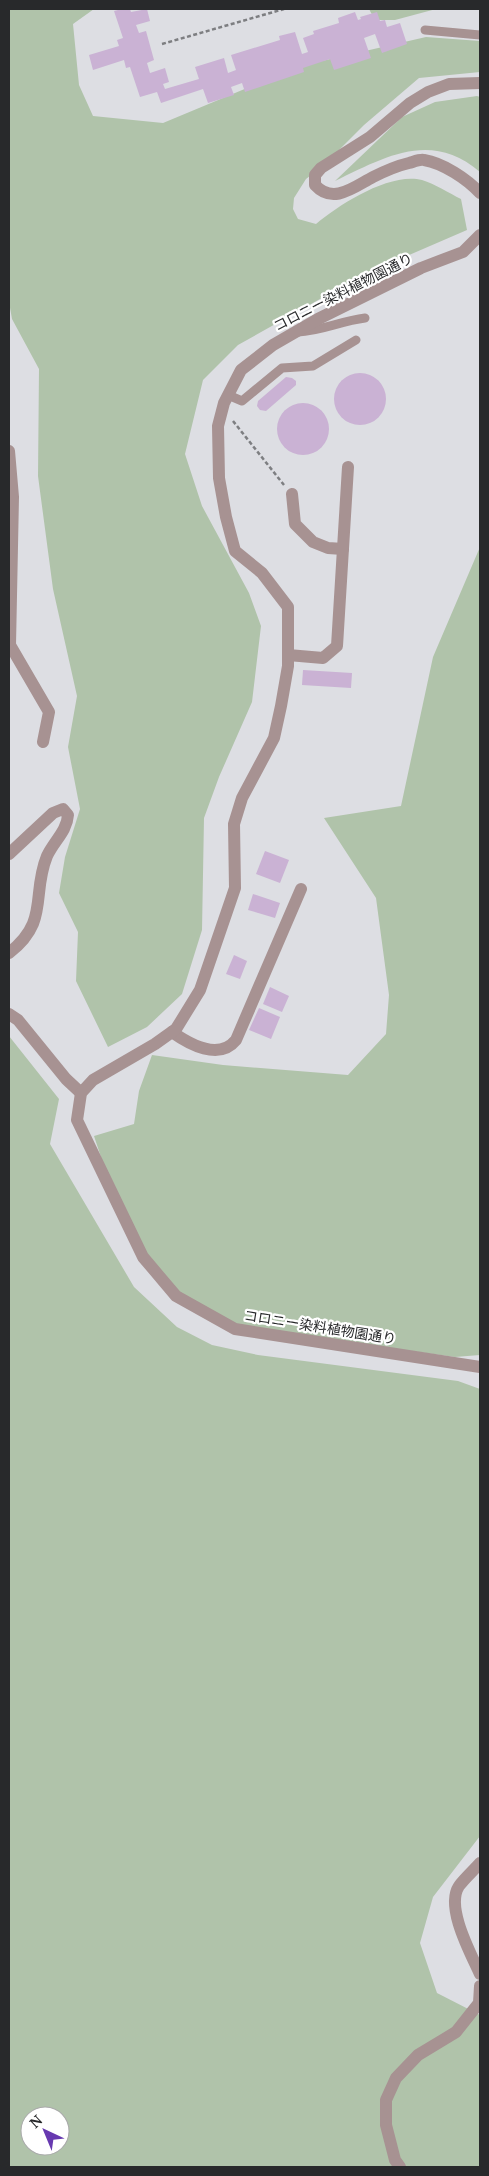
<svg xmlns="http://www.w3.org/2000/svg" width="489" height="2176" viewBox="0 0 489 2176" font-family="'Noto Serif','Noto Sans JP',serif">
<rect width="100%" height="100%" fill="#dddee3"/>
<!-- green -->
<g fill="#b0c3aa" fill-rule="evenodd">
<path d="M9 9H94L73 24 79 85 93 116 163 123 300 66 426 37 480 41V72L419 78 364 125 325 164 306 179 294 198 293 209 298 219 316 224C340 204 390 172 422 180 435 184 449 193 461 199L467 230 386 265 320 299 238 345 203 380 185 454 202 506 249 593 261 626 252 702 219 777 204 818 202 930 182 994 147 1027 108 1047 76 981 78 932 59 893 65 857 80 809 68 747 77 696 53 589 38 476 39 369 12 319 9 302Z"/>
<polygon points="369,9 436,9 395,20 375,20"/>
<path d="M477 96 480 97V172C431 130 385 157 335 181L402 117 435 102Z"/>
<polygon points="480,547 480,1355 455,1357 231,1326 186,1301 125,1229 94,1136 134,1124 139,1091 152,1055 223,1065 348,1075 386,1034 389,995 376,898 324,818 401,806 433,657"/>
<path d="M9 1036 59 1099 50 1144 134 1287 177 1327 212 1345 258 1355 458 1381 480 1389V1836L433 1897 420 1943 437 1993 480 2015V2167H9ZM30 2116H60V2146H30Z"/>
</g>
<!-- building -->
<g fill="#cab2d4">
<polygon points="122,9 130,9 131,12 147,9 150,21 136,25 139,33 146,31 154,60 147,63 150,73 165,68 169,82 163,84 165,89 199,79 195,67 224,58 228,73 236,70 231,55 280,40 279,36 295,32 302,54 308,52 303,38 314,34 313,31 339,23 338,18 355,12 358,20 361,19 360,17 377,12 380,21 385,20 387,27 400,23 407,44 382,53 375,34 364,38 371,58 334,70 330,59 303,68 304,72 245,92 242,83 231,87 234,95 208,103 203,89 161,103 157,92 140,97 130,67 126,68 124,60 93,70 89,55 119,46 117,40 123,38 114,11"/>
<circle cx="360" cy="399" r="26"/>
<polygon points="286,377 292,378 296,381 296,385 266,411 260,410 257,406 258,401"/>
<circle cx="303" cy="429" r="26"/>
<polygon points="303,670 352,673 351,688 302,685"/>
<polygon points="265,851 289,860 280,883 256,874"/>
<polygon points="253,894 280,903 275,918 248,910"/>
<polygon points="234,955 247,961 240,979 226,974"/>
<polygon points="270,987 289,996 282,1012 263,1004"/>
<polygon points="259,1008 280,1017 271,1039 249,1030"/>
</g>
<g fill="none" stroke-linecap="round" stroke-linejoin="round">
<!-- path -->
<g stroke="#7d7e81" stroke-width="2.5" stroke-dasharray="4 2.5" stroke-linecap="butt">
<polyline points="162,44 284,9"/>
<polyline points="233,421 284,485"/>
</g>
<!-- service -->
<g stroke="#a79292" stroke-width="9">
<polyline points="425,30 480,35"/>
<path d="M298 332C321 331 341 321 365 318"/>
<polyline points="228,395 242,401 282,368 313,366 356,340"/>
</g>
<!-- minor -->
<g stroke="#a79292" stroke-width="12">
<polyline points="9,451 13,497 10,645 49,712 43,742"/>
<polyline points="292,494 295,524 313,542 328,548 343,549"/>
<polyline points="288,655 323,658 337,646 348,467"/>
<path d="M9 854 53 813 63 809 68 815C67 831 54 841 47 856 31 895 50 921 9 953"/>
<polyline points="9,1014 18,1020 66,1079 81,1093"/>
<path d="M172 1032C189 1044 219 1061 236 1040L301 889"/>
</g>
<!-- tertiary -->
<g stroke="#a79292" stroke-width="12">
<path d="M480 83 449 84 428 92 410 103 370 137 321 168 315 175V185C333 205 354 187 373 177 385 171 396 166 409 163 413 162 420 159 424 160 443 163 467 179 480 193"/>
<polyline points="480,235 463,252 421,268 318,319 273,345 241,370 224,403 218,426 219,478 226,517 235,551 262,573 288,607 288,666 281,706 274,738 242,798 234,824 235,888 200,990 176,1029 155,1044 93,1080 81,1093 77,1120 143,1257 176,1296 235,1329 480,1367"/>
<path d="M480 1863C473 1871 465 1878 459 1886 445 1907 471 1954 480 1974"/>
<polyline points="400,2167 395,2160 386,2125 386,2100 396,2078 418,2055 456,2032 479,2003 480,1986"/>
</g>
</g>
<g text-anchor="middle" stroke-width="4.5" stroke-linejoin="round" paint-order="stroke">
<!-- street labels -->
<g font-size="14" fill="#28292b" stroke="#fff">
<text transform="translate(343 292) rotate(-27)" y="5">コロニー染料植物園通り</text>
<text transform="translate(320 1327) rotate(9)" y="5">コロニー染料植物園通り</text>
</g>
</g>
<!-- border -->
<rect width="489" height="2176" fill="none" stroke="#28292b" stroke-width="20"/>
<!-- north arrow -->
<g transform="translate(45 2131) rotate(316)"><circle r="24" fill="#ffffff" stroke="#a9a9aa"/>
<path d="M0-4L9 19L0 12L-9 19Z" fill="#6739b0"/>
<text y="-8" font-size="14" font-weight="bold" text-anchor="middle" fill="#28292b">N</text>
</g>
</svg>
